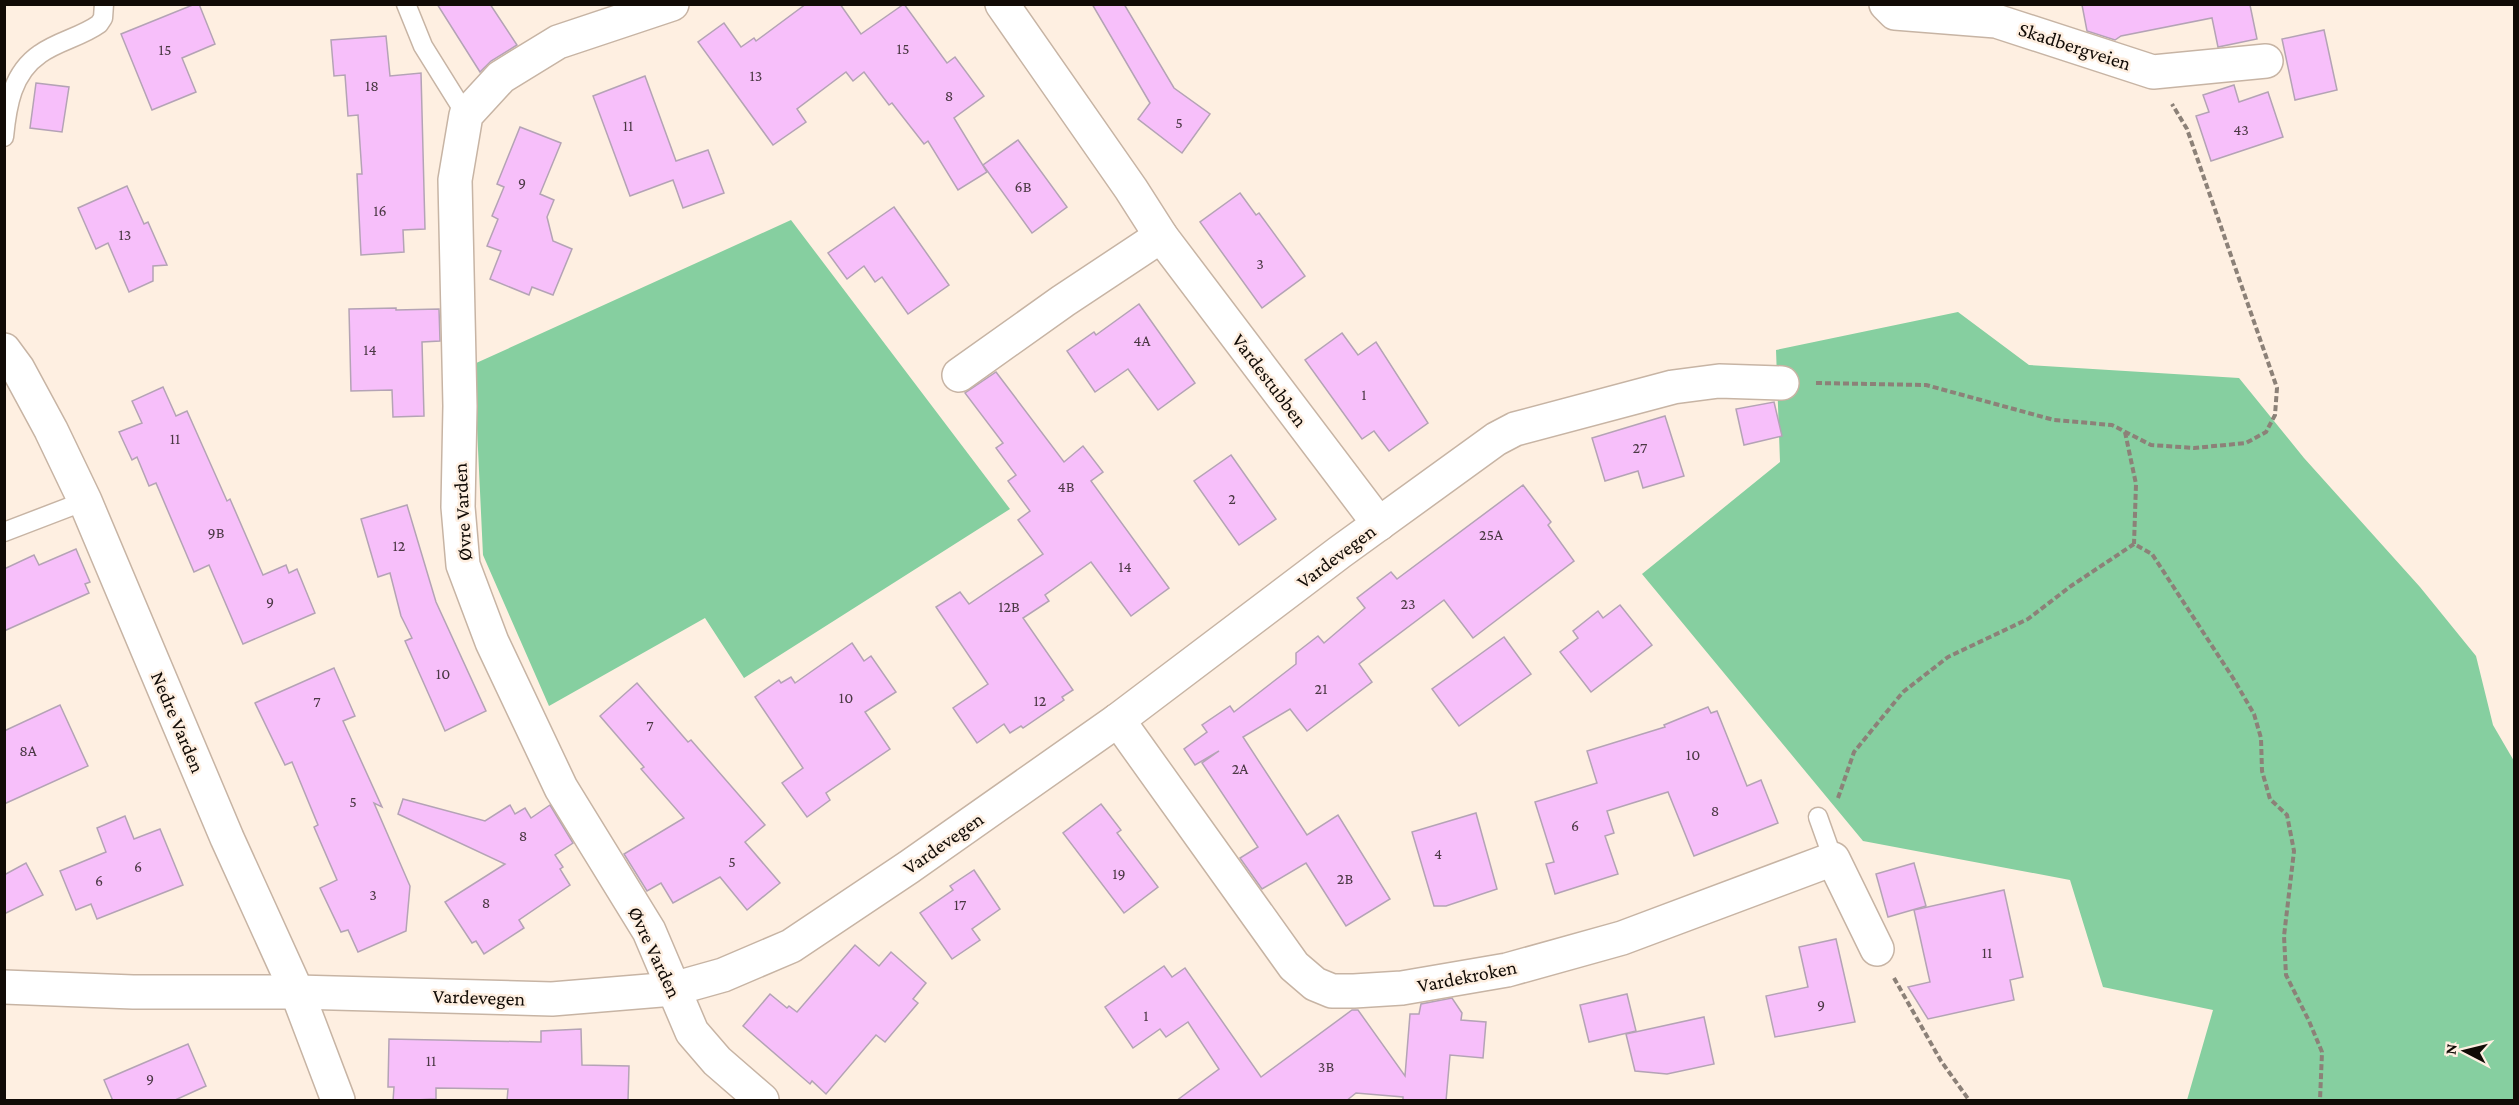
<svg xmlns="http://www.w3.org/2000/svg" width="2519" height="1105" viewBox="0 0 2519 1105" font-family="'Crimson Pro',serif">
<rect width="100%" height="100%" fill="#feefe1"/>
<!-- forest -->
<g fill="#86cfa0">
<polygon points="791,220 1010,509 744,678 705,618 549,706 483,555 474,364"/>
<polygon points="1958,312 2029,365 2239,378 2304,458 2420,587 2476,656 2493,725 2514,761 2514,1100 2187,1100 2213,1010 2103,987 2070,880 1863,841 1642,574 1780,462 1776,350"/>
</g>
<!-- building -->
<g fill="#f7bffa" stroke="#b4a3b5" stroke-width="1.5">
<polygon points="195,4 199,4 215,44 182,58 196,92 152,110 121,34"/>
<polygon points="437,4 490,4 517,45 491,61 480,72"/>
<polygon points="806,4 840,4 861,34 904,4 947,63 955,57 984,96 954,118 987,172 958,190 928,141 924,144 892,103 889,105 864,72 853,81 846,72 797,109 806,122 773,145 698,42 724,23 741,47 754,38 756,41"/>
<polygon points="1092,4 1124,4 1174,88 1210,114 1182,153 1138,119 1150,103"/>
<polygon points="2082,5 2250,5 2257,39 2218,47 2212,18 2121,36 2115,40 2087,31"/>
<polygon points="2324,30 2337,90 2295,100 2282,39"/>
<polygon points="386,36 390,76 421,73 425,229 403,230 404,252 361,255 357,174 362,174 358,115 348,116 345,75 334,76 331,40"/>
<polygon points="645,76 676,161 708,150 724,193 683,208 673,180 630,196 593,96"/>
<polygon points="36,83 69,87 62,132 30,128"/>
<polygon points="2234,85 2239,102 2268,92 2283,137 2211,161 2196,116 2209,112 2203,95"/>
<polygon points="520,127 561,143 540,194 554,200 547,217 553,241 572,249 553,295 532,287 529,295 490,279 501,251 487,246 498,219 492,216 504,187 497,184"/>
<polygon points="1018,140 1067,207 1032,233 983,165"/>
<polygon points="127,186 144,224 148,222 167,265 153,266 153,281 129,292 108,243 96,249 78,208"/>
<polygon points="1240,193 1256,215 1259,213 1305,276 1262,308 1200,222"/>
<polygon points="894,207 949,285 908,314 882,277 875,282 864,266 847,279 828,253"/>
<polygon points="1139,304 1195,383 1158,410 1128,369 1095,392 1067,351 1094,332 1096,335"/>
<polygon points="396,308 396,310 439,309 440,341 422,342 424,416 393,417 392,390 351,391 349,309"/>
<polygon points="1342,333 1358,355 1376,342 1428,423 1389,451 1374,431 1362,439 1305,360"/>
<polygon points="996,372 1064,462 1083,446 1103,472 1091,481 1169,588 1131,616 1091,562 1045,595 1049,601 1023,618 1073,690 1062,697 1064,700 1023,728 1021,726 1010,733 1004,724 977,743 953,708 988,684 936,607 960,592 969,604 1043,554 1018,520 1030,511 1008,481 1016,475 996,448 1003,443 965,393"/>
<polygon points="163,387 176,416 187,411 227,501 230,499 263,575 286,565 289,573 297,569 315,613 243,644 209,565 194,572 156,483 149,486 137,457 132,460 119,432 142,423 132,401"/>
<polygon points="1774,402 1782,436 1744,445 1736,409"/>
<polygon points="1665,416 1684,476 1643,488 1638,471 1605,481 1592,438"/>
<polygon points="1231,455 1276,519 1239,545 1194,481"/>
<polygon points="1523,485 1551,522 1548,525 1574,561 1473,638 1444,600 1359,664 1372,682 1307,731 1290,709 1243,737 1307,835 1338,815 1390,899 1346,926 1306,863 1262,889 1240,858 1258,847 1202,763 1219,751 1195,765 1184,749 1207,732 1202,725 1230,706 1234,712 1296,664 1296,653 1318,636 1324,643 1365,608 1357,598 1391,572 1397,579"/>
<polygon points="407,505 436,602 486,711 445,731 405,641 412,638 401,616 390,573 378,577 361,519"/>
<polygon points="76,549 90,582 85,584 89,593 4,631 4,569 34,555 39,565"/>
<polygon points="1620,605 1652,645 1591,692 1560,652 1578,638 1573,631 1598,611 1603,618"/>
<polygon points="1504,637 1531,674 1459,726 1432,689"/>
<polygon points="852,643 864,661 871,656 896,692 865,712 890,749 826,793 830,800 807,817 782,783 803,768 755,697 779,680 781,683 791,677 795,683"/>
<polygon points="334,668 355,716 343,721 382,807 374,803 410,886 406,931 358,952 348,930 341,932 320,888 337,880 314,827 318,825 292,762 285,765 255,703"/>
<polygon points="637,683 688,742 691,740 765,825 745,842 780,883 747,910 720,877 673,903 661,883 647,891 624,854 684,818 641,769 644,767 600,716"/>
<polygon points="60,705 88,766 4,804 4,731"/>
<polygon points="1708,707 1711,713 1717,711 1747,786 1761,780 1778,823 1694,856 1668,792 1607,811 1614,833 1605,836 1618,874 1555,894 1546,864 1554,862 1535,802 1597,783 1587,751 1665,727 1664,725"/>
<polygon points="403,799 485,821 510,805 515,814 525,808 531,818 550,805 573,843 555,855 563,867 560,869 570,885 519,920 524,928 484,954 476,941 472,943 445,902 505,864 398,814"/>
<polygon points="1101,804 1121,830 1117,833 1158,887 1124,913 1063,833"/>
<polygon points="1476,813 1497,889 1446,906 1434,906 1412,832"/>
<polygon points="125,816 134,839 160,829 183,885 97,919 91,904 76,910 60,871 106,852 97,828"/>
<polygon points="26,863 43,895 4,914 4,875"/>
<polygon points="1914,863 1926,906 1888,917 1876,874"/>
<polygon points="974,870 1000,909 972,929 980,940 952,959 920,913 953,890 950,886"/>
<polygon points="2004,890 2023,977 2010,980 2014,1000 1928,1019 1908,987 1930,982 1914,910"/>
<polygon points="1836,939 1855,1022 1775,1037 1766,996 1808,987 1799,947"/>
<polygon points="855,945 879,966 891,952 926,983 913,999 918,1003 885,1042 876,1035 826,1094 812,1081 810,1084 743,1026 770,994 787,1008 789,1006 797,1012"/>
<polygon points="1164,966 1172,977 1185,968 1261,1077 1352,1010 1358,1010 1405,1076 1410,1014 1419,1014 1421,1004 1452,998 1462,1013 1461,1020 1486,1022 1483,1058 1450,1055 1446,1101 1403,1101 1403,1097 1356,1093 1346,1101 1176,1101 1219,1069 1188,1022 1166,1037 1160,1029 1133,1048 1105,1007"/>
<polygon points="1627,994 1636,1031 1589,1042 1580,1005"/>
<polygon points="1704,1017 1714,1064 1667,1074 1635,1071 1626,1034"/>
<polygon points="581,1029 582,1065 629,1066 628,1101 507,1101 508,1089 436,1088 436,1099 393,1101 394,1087 388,1087 389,1039 541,1042 541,1031"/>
<polygon points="188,1044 206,1086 173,1101 113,1101 104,1080"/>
</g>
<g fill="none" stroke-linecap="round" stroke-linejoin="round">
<!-- lane casing -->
<g stroke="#c7b4a4" stroke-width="21">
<g id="lane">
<polyline points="406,4 423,46 466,115"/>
<path d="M4 137C7 106 12 73 40 54 58 41 81 37 99 24L103 18 104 4"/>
<polyline points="4,532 85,501"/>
<polyline points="1818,817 1833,859"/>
</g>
</g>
<!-- street casing -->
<g stroke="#c7b4a4" stroke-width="36">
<g id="street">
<polyline points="672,4 558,42 501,77 466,115 455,180 460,406 458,507 463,565 492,642 561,788 649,931 692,1032 717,1061 762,1100"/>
<polyline points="1002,4 1131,189 1161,236 1379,524"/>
<polyline points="1886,4 1895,13 1996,21 2153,72 2266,61"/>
<polyline points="4,350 18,369 51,430 85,501 227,838 297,992 338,1100"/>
<polyline points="959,375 1063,301 1161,236"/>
<polyline points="1118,720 1294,966 1315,984 1332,991 1354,991 1402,988 1507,970 1622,938 1833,859 1877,949"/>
<polyline points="4,987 133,992 297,992 552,999 673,989 723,975 791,946 909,867 1118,720 1340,552 1496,439 1515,429 1673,387 1719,381 1782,383"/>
</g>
</g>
<!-- path -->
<g stroke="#8c8178" stroke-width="4" stroke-dasharray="6 3" stroke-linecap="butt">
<polyline points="1816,383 1926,385 2054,420 2112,425 2151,445 2194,448 2246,443 2266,432 2275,415 2277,388 2187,129 2172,104"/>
<polyline points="2125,432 2136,484 2134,544"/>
<polyline points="1838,798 1854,752 1903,692 1948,657 2028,619 2071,586 2134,544 2152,554 2233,678 2254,714 2261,738 2262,771 2270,799 2287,815 2294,851 2284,936 2286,975 2309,1021 2322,1052 2320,1100"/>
<polyline points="1894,978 1941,1061 1969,1100"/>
</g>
<!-- lane -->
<use href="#lane" stroke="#fff" stroke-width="18"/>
<!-- street -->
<use href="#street" stroke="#fff" stroke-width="33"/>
</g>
<g text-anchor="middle" stroke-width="5" stroke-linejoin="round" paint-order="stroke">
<!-- number labels -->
<g font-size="16" fill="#4a3843">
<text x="903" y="54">15</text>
<text x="165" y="55">15</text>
<text x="756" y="81">13</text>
<text x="372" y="91">18</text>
<text x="949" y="101">8</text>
<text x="1179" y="128">5</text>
<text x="628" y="131">11</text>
<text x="2241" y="135">43</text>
<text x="522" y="188">9</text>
<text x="1023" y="192">6B</text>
<text x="380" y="216">16</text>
<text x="125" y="240">13</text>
<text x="1260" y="269">3</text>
<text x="1142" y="346">4A</text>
<text x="370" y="355">14</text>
<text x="1364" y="400">1</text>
<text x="175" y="444">11</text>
<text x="1640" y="453">27</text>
<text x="1066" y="492">4B</text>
<text x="1232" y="504">2</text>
<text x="216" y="538">9B</text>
<text x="1491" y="540">25A</text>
<text x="399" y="551">12</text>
<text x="1125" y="572">14</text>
<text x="270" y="607">9</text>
<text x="1408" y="609">23</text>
<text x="1009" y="612">12B</text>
<text x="443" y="679">10</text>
<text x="1321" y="694">21</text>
<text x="846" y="703">10</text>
<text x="1040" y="706">12</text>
<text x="317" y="707">7</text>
<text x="650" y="731">7</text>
<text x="28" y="756">8A</text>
<text x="1693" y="760">10</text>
<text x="1240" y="774">2A</text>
<text x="353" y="807">5</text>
<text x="1715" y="816">8</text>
<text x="1575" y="831">6</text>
<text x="523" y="841">8</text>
<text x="1438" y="859">4</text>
<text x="732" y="867">5</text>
<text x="138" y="872">6</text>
<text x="1119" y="879">19</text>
<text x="1345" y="884">2B</text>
<text x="99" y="886">6</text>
<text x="373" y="900">3</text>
<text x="486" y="908">8</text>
<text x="960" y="910">17</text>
<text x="1987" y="958">11</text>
<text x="1821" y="1010">9</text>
<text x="1146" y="1021">1</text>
<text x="431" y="1066">11</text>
<text x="1326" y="1072">3B</text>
<text x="150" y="1084">9</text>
</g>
<!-- street labels -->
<g font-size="20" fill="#110b06" stroke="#feefe1">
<text transform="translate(2075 46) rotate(18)" y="7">Skadbergveien</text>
<text transform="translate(1270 380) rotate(53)" y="7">Vardestubben</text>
<text transform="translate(462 512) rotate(-93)" y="7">Øvre Varden</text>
<text transform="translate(1336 556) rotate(-37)" y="7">Vardevegen</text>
<text transform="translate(178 722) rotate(67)" y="7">Nedre Varden</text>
<text transform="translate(943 843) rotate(-35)" y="7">Vardevegen</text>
<text transform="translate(655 952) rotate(65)" y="7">Øvre Varden</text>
<text transform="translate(1467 976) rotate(-11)" y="7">Vardekroken</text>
<text transform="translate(479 997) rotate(2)" y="7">Vardevegen</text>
</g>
</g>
<!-- border -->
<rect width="2519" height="1105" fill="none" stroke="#110b06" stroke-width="12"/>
<!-- north arrow -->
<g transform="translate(2465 1051) rotate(277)" stroke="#feefe1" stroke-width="4.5" paint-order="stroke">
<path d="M0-4.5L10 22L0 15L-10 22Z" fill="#110b06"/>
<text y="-9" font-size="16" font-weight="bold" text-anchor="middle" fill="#110b06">N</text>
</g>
</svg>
